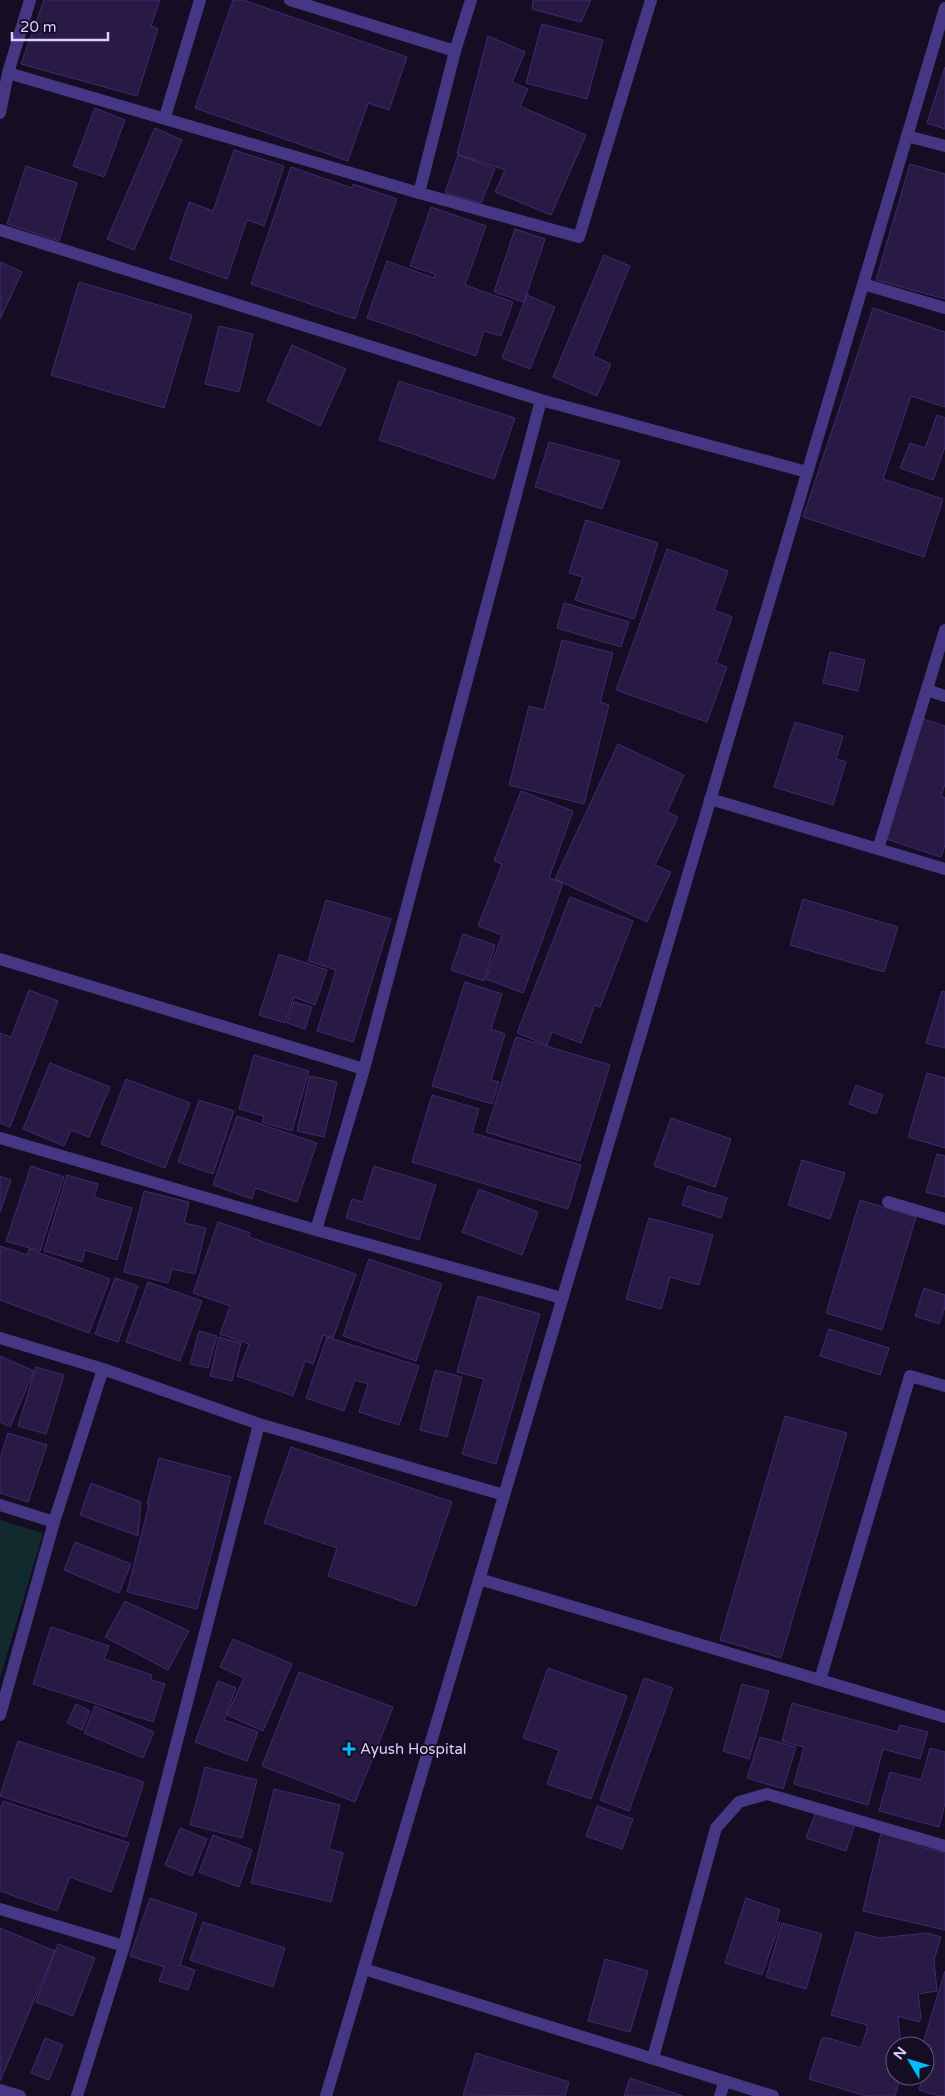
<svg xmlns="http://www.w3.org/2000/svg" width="945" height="2096" viewBox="0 0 945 2096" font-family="'Varela Round',sans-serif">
<rect width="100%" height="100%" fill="#140d23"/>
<!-- green -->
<polygon fill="#102a2d" points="0,1520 43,1533 0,1678"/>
<!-- building -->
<g fill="#281945" stroke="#422a71">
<polygon points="44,0 160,0 151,26 158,29 137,96 21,64"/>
<polygon points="233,0 243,0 407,57 389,110 368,103 348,161 195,108"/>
<polygon points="533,0 591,0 581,22 532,9"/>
<polygon points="542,24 603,40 587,99 526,83"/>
<polygon points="488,36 525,52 512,82 528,89 520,106 586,135 551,215 495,192 505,170 457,154"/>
<polygon points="945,67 945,129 927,123"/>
<polygon points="95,108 125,120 104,177 73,166"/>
<polygon points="155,128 182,140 134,250 107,239"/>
<polygon points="234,150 284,166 264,226 247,220 227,279 170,259 189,202 213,211"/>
<polygon points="458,155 495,169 481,203 445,193"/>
<polygon points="910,164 945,174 945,299 876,280"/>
<polygon points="26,166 77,183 59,241 7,224"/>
<polygon points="291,167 352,188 353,184 397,199 355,319 251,284"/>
<polygon points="431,207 486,226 465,285 513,302 501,336 484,331 476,356 367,318 387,261 434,278 435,274 410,266"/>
<polygon points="515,229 545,239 524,302 494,292"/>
<polygon points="604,255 630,266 593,356 611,364 597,396 553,377"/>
<polygon points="0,262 22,272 0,319"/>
<polygon points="79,282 192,315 164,408 51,375"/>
<polygon points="527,295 555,307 530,369 502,358"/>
<polygon points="873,308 945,332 945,407 911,396 883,479 943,499 924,557 803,517"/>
<polygon points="219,326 253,334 239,392 205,384"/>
<polygon points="292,345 346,369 320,426 267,401"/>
<polygon points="399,381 515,418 494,479 379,440"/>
<polygon points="937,415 945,418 945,447 933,480 900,468 910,443 925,448"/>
<polygon points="549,442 620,461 602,509 535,487"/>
<polygon points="586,520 658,543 634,619 575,600 583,577 569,573"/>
<polygon points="667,549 728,571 714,610 732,617 716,663 727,667 707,722 616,690"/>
<polygon points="564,603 629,622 621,647 557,628"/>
<polygon points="562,640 613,653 600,702 609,705 584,804 509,785 529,706 544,710"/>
<polygon points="830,652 865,660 858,691 823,683"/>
<polygon points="923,719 945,726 945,784 941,796 945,798 945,845 941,857 883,838"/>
<polygon points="795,722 843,736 836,759 846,762 833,805 774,787"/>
<polygon points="618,744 684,775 667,812 678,817 655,865 671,872 647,922 555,879"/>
<polygon points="521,791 573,811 549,878 563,883 523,993 486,979 502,935 478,926 502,864 494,861"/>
<polygon points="570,897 633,921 600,1007 595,1005 581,1043 552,1032 547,1045 517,1033"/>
<polygon points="803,899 898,927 884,972 790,945"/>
<polygon points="326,900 391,919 353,1042 317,1031 336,970 308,961"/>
<polygon points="463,934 495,945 484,981 451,970"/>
<polygon points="279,954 327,970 315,1005 294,997 285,1023 259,1015"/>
<polygon points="465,982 502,994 491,1029 505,1034 491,1080 499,1082 492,1104 432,1086"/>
<polygon points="29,990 58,1001 10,1127 0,1123 0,1033 11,1037"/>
<polygon points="942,991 945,992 945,1048 926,1043"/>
<polygon points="294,1002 312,1007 305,1029 287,1023"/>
<polygon points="516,1037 610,1065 580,1161 486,1132"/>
<polygon points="254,1055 309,1071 292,1131 262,1122 264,1116 239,1109"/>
<polygon points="50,1063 110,1087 89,1137 71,1130 64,1146 23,1129"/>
<polygon points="927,1073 945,1078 945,1148 908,1137"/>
<polygon points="310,1076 337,1082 324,1137 297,1131"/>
<polygon points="126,1079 190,1103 165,1168 101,1144"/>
<polygon points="856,1085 883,1095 876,1114 849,1104"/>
<polygon points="432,1095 479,1109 472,1133 581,1165 568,1209 412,1162"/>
<polygon points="199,1100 234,1111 213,1174 178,1162"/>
<polygon points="237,1116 317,1143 297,1202 255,1188 252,1199 213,1185"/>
<polygon points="671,1118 731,1139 715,1187 654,1166"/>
<polygon points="937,1154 945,1156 945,1197 926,1192"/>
<polygon points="802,1160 845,1173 830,1219 788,1205"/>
<polygon points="31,1166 64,1177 40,1251 6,1241"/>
<polygon points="374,1166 436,1185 419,1240 346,1218 352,1199 363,1202"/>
<polygon points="67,1175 98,1184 94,1197 132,1208 117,1260 85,1250 82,1262 44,1251"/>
<polygon points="0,1176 11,1180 0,1212"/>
<polygon points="688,1186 727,1198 721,1218 682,1205"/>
<polygon points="479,1189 538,1212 522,1255 462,1232"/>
<polygon points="144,1191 189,1202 184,1223 206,1228 195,1274 172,1269 168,1283 124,1272"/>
<polygon points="860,1200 916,1217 882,1330 826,1313"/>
<polygon points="649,1218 713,1235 699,1285 670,1277 661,1309 626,1299"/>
<polygon points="218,1222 250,1233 249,1237 356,1274 333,1338 323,1335 313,1364 305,1361 293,1396 237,1376 249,1344 220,1334 230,1306 193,1293"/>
<polygon points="0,1246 27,1255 29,1249 110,1279 89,1333 0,1300"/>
<polygon points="369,1259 442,1284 416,1361 343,1336"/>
<polygon points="115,1278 138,1286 118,1342 95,1334"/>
<polygon points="148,1282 202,1301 180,1361 126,1342"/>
<polygon points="924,1288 945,1295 945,1307 939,1324 915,1316"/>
<polygon points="478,1296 540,1314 496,1464 462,1454 484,1379 457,1372"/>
<polygon points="829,1329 889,1348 880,1375 820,1356"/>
<polygon points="199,1331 217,1336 208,1368 190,1364"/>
<polygon points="219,1337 241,1343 232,1381 210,1376"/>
<polygon points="327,1337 419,1366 399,1425 359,1412 368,1384 355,1380 344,1411 306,1398"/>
<polygon points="0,1356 34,1371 10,1427 0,1422"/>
<polygon points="36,1367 64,1375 46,1434 18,1426"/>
<polygon points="435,1370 462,1377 447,1437 420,1430"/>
<polygon points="785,1416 847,1433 781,1658 720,1640"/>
<polygon points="8,1433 47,1445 28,1502 0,1493 0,1459"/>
<polygon points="291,1447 452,1502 416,1606 328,1576 337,1548 264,1523"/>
<polygon points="159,1458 231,1477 197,1609 127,1592 149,1505 147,1504"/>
<polygon points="91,1483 141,1502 138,1536 80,1515"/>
<polygon points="75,1542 131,1564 119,1593 64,1570"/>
<polygon points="125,1601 189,1631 168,1670 105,1637"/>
<polygon points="51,1627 109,1646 104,1659 152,1675 151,1680 165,1684 153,1722 33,1684"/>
<polygon points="233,1639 292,1664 263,1731 227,1715 244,1678 220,1667"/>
<polygon points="548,1668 627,1696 591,1799 547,1784 559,1750 523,1738"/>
<polygon points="299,1672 393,1707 355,1802 262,1766"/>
<polygon points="644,1678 673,1688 629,1811 600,1800"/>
<polygon points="218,1681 236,1688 224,1720 258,1732 247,1761 195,1742"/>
<polygon points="742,1684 769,1691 749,1759 723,1751"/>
<polygon points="792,1703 898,1732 900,1725 928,1732 920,1759 883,1749 868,1805 794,1784 804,1747 782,1741"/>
<polygon points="76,1704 90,1711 82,1730 67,1723"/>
<polygon points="95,1706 154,1732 143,1758 84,1733"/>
<polygon points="760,1737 796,1747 783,1789 747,1778"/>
<polygon points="18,1741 144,1782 126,1837 0,1796"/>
<polygon points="930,1748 945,1752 945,1803 939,1827 879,1811 890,1772 921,1780"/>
<polygon points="205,1767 257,1780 242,1838 190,1825"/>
<polygon points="274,1789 340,1805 329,1849 343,1853 331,1902 251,1883"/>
<polygon points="3,1801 129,1843 111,1892 70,1877 57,1911 0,1891 0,1810"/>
<polygon points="597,1806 633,1819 622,1849 586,1836"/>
<polygon points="816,1812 855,1824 846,1851 806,1838"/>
<polygon points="180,1828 207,1839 192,1876 165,1865"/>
<polygon points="881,1833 919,1842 918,1846 945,1853 945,1930 863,1911"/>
<polygon points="213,1835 252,1850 239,1887 199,1872"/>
<polygon points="150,1898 197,1914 180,1965 195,1970 188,1990 159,1981 164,1967 130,1956"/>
<polygon points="746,1898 780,1910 776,1922 780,1923 762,1975 725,1963"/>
<polygon points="203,1922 285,1948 273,1987 190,1960"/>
<polygon points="782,1923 822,1934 806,1989 766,1977"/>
<polygon points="0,1928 55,1951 0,2081"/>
<polygon points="856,1932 879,1938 927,1933 941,1937 934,1960 937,1991 918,1994 921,2017 919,2022 898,2016 901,2046 895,2046 895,2076 901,2076 895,2096 866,2096 809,2079 822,2038 828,2038 861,2048 867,2029 867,2025 831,2015"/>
<polygon points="58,1944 95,1958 73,2016 36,2002"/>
<polygon points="605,1959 648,1971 630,2032 588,2021"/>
<polygon points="945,1971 945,2096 939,2096 919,2090 923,2076 925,2076 932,2046 923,2043"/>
<polygon points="45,2038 63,2045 49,2080 31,2073"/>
<polygon points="476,2053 569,2082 565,2096 463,2095"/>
<polygon points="630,2078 683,2096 624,2096"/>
</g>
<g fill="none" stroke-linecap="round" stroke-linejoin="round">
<!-- street -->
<g stroke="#453783" stroke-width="12">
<polyline points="290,0 455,51 419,193"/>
<polyline points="455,51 471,0"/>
<polyline points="8,73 419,193 579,237 651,0"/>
<polyline points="0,113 8,73 30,0"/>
<polyline points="165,117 200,0"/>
<polyline points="907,136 945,146"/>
<polyline points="0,230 541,400 807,472"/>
<polyline points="863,284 945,308"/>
<polyline points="927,690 945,696"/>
<polyline points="710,799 945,869"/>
<polyline points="878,849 945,630"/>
<polyline points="0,959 364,1069"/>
<polyline points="0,1138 316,1230 562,1298"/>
<polyline points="888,1202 945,1219"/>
<polyline points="316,1230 364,1069 541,400"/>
<polyline points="0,1338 103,1369 259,1424 504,1495"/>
<polyline points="0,1505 54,1522"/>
<polyline points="479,1579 820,1680 910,1376 945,1386"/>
<polyline points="820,1680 945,1717"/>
<polyline points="0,1715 54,1522 103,1369"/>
<polyline points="0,1909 124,1946"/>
<polyline points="364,1969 773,2096"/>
<polyline points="653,2058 716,1828 739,1802 767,1794 945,1846"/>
<polyline points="0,2090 20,2096"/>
<polyline points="77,2096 124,1946 259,1424"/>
<polyline points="326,2096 945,8"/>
<polyline points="720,2096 725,2081"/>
</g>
</g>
<!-- markers -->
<path fill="#00bdfa" stroke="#140d23" stroke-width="2" d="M346.5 1741.5h5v5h5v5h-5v5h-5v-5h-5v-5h5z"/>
<g text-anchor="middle" stroke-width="4" stroke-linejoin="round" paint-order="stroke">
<!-- poi labels -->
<g font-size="15" fill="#dccfff" stroke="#140d23" text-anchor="start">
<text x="360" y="1754">Ayush Hospital</text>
</g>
</g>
<!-- north arrow -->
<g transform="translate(910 2061) rotate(308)"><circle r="24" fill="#140d23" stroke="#645b7b"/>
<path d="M0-4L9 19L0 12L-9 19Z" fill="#00bdfa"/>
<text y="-8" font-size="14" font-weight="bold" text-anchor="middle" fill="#dccfff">N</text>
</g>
<!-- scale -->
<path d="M12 32v8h96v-8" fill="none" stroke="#dccfff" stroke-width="2.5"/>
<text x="20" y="32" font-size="15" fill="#dccfff" stroke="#140d23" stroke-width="4" paint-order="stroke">20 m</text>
</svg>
